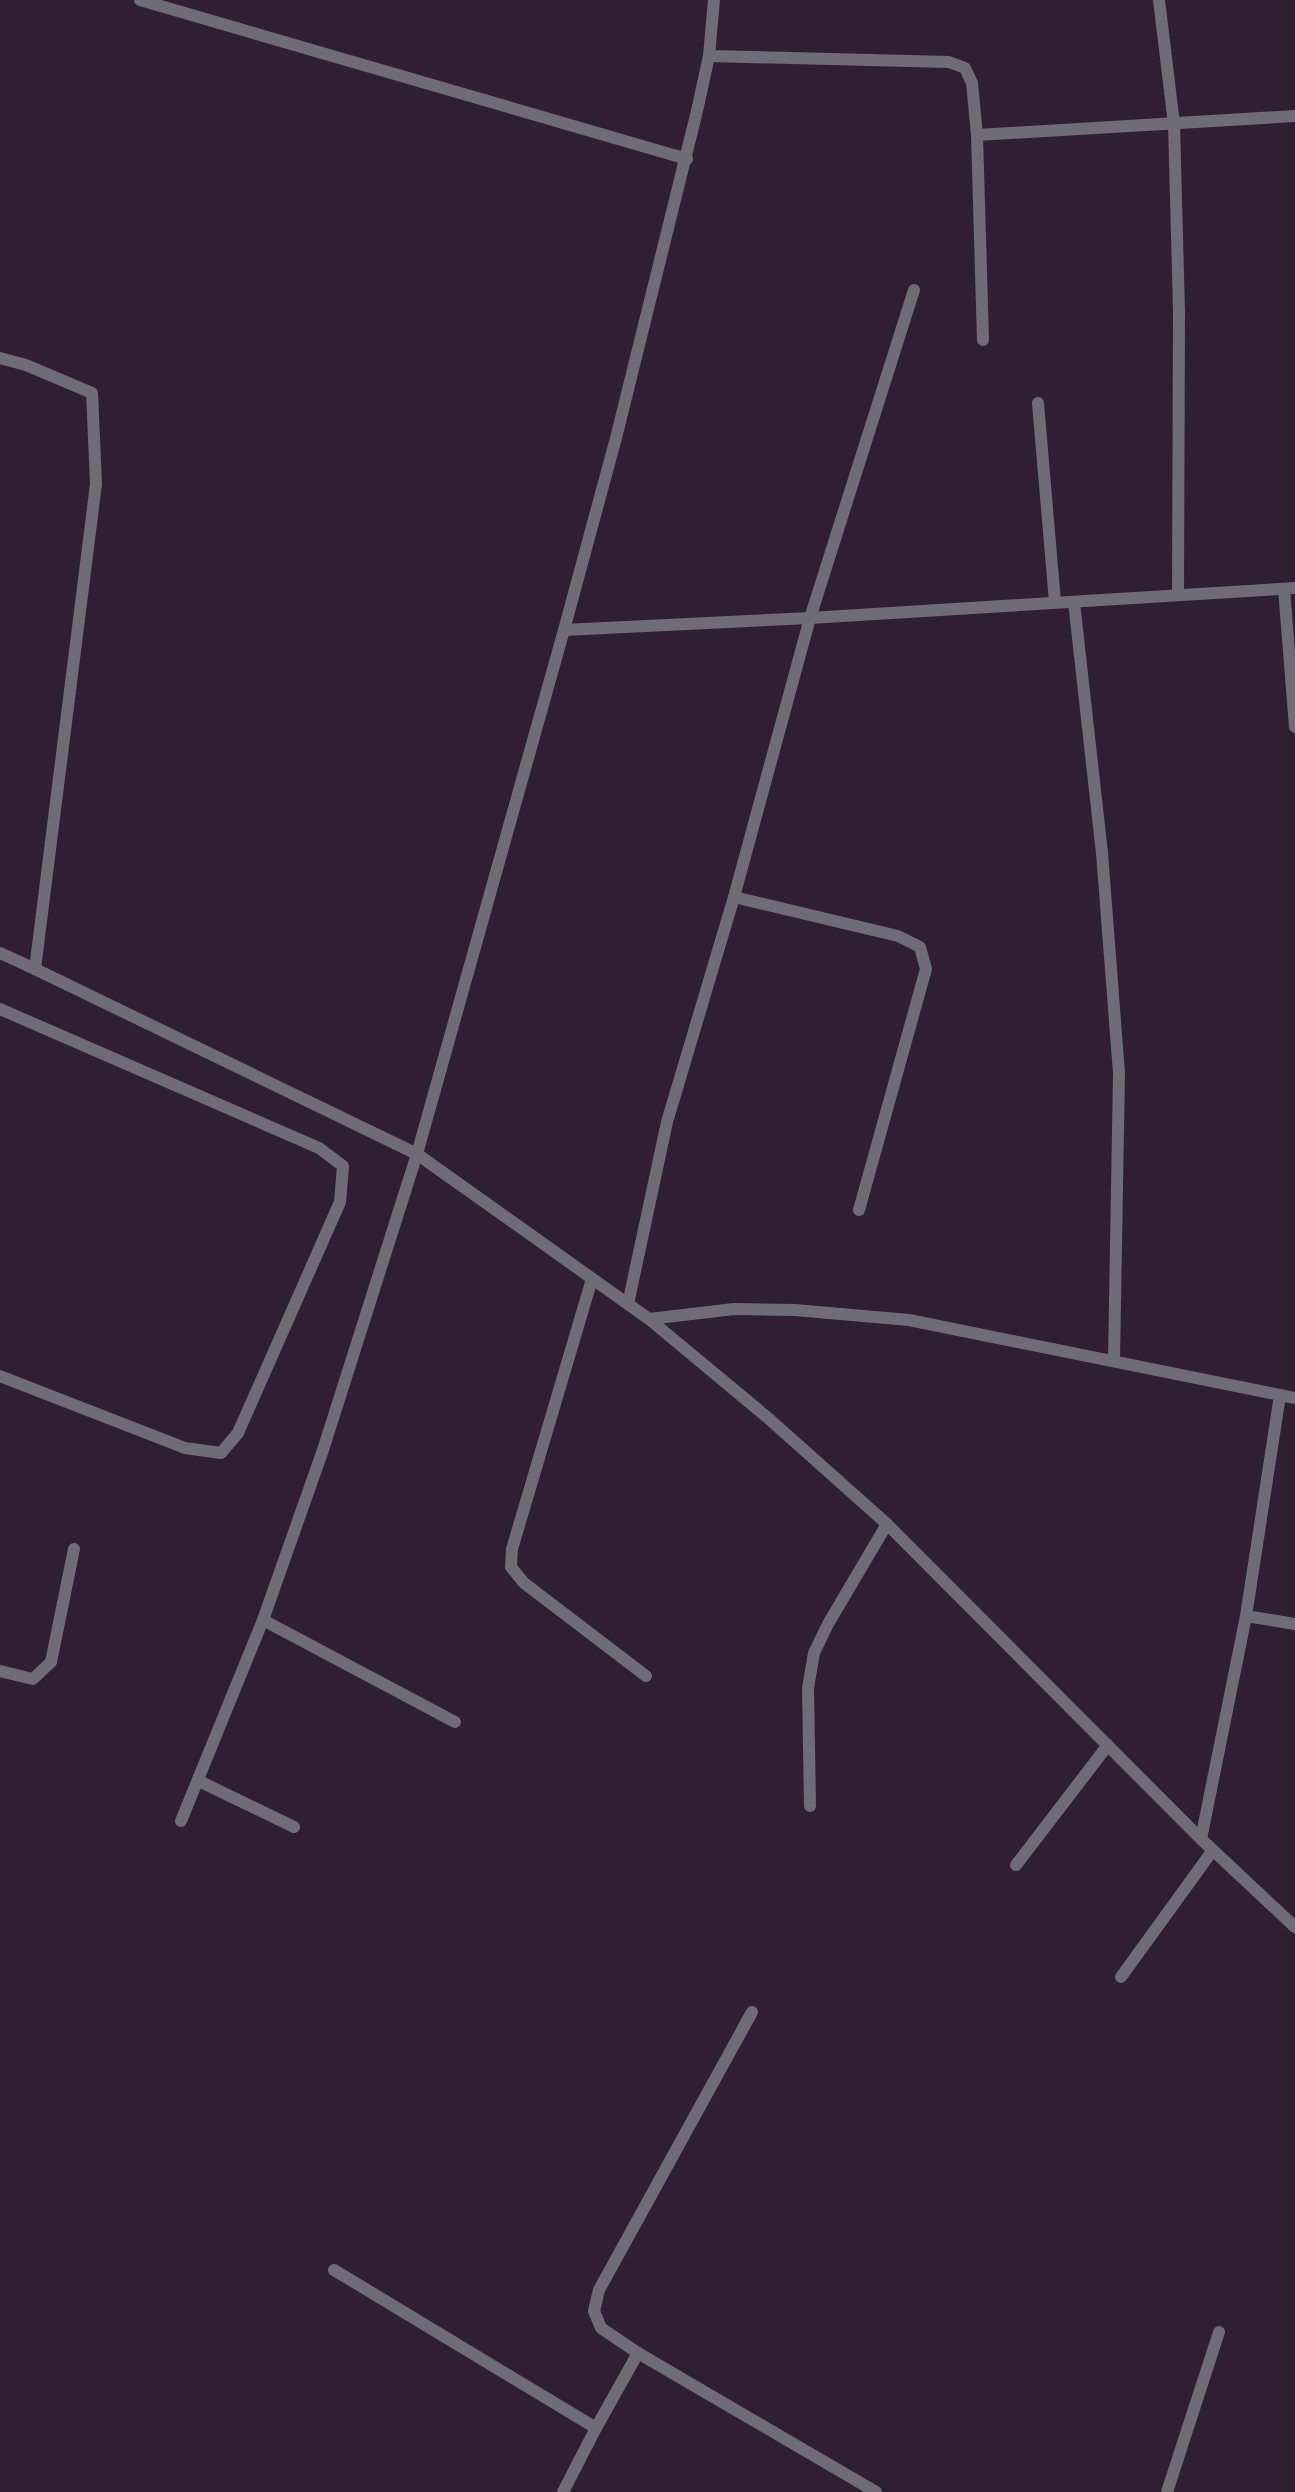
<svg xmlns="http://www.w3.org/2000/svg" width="1295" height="2492" viewBox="0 0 1295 2492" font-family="'IBM Plex Sans',sans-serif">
<rect width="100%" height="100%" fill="#2f1f31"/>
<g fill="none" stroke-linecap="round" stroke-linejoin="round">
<!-- lane -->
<g stroke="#6d6c77" stroke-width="12">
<polyline points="0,1009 319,1148 343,1166 340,1202 238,1433 221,1453 185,1448 0,1376"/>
<polyline points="0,1671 33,1679 51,1662 74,1549"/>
<polyline points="334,2270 596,2428 563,2492"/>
<polyline points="638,2353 876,2492"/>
<polyline points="596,2428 638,2353 601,2328 594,2311 599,2290 752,2012"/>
<polyline points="1167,2492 1219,2332"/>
</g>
<!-- street -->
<g stroke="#6d6c77" stroke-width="12">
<polyline points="140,0 687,159"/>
<polyline points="1159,0 1174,124 1179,311 1178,595"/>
<polyline points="709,56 949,62 965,68 972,83 977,135 983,340"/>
<polyline points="977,135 1295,116"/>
<polyline points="0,358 26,365 92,393 96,484 35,969 0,953"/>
<polyline points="1038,403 1055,602"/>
<polyline points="1284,589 1295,727"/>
<polyline points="1074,602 1102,853 1119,1073 1114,1360"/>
<polyline points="564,630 810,618 1295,588"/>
<polyline points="734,897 898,936 920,947 926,969 859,1210"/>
<polyline points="35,969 417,1154 564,630 616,438 697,111 709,56 714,0"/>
<polyline points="592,1279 512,1549 511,1567 524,1583 646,1676"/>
<polyline points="628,1304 667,1122 734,897 810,618 914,290"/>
<polyline points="649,1319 768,1418 887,1524 1201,1839 1295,1927"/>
<polyline points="1246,1616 1295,1624"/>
<polyline points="263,1620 455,1722"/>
<polyline points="199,1781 294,1827"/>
<polyline points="810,1806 808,1688 814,1653 828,1624 887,1524"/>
<polyline points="181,1821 263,1620 323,1450 417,1154 649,1319 734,1309 795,1310 909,1320 1295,1398"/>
<polyline points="1201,1839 1246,1616 1280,1395"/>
<polyline points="1016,1865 1108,1745"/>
<polyline points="1121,1977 1213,1850"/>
</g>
</g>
</svg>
